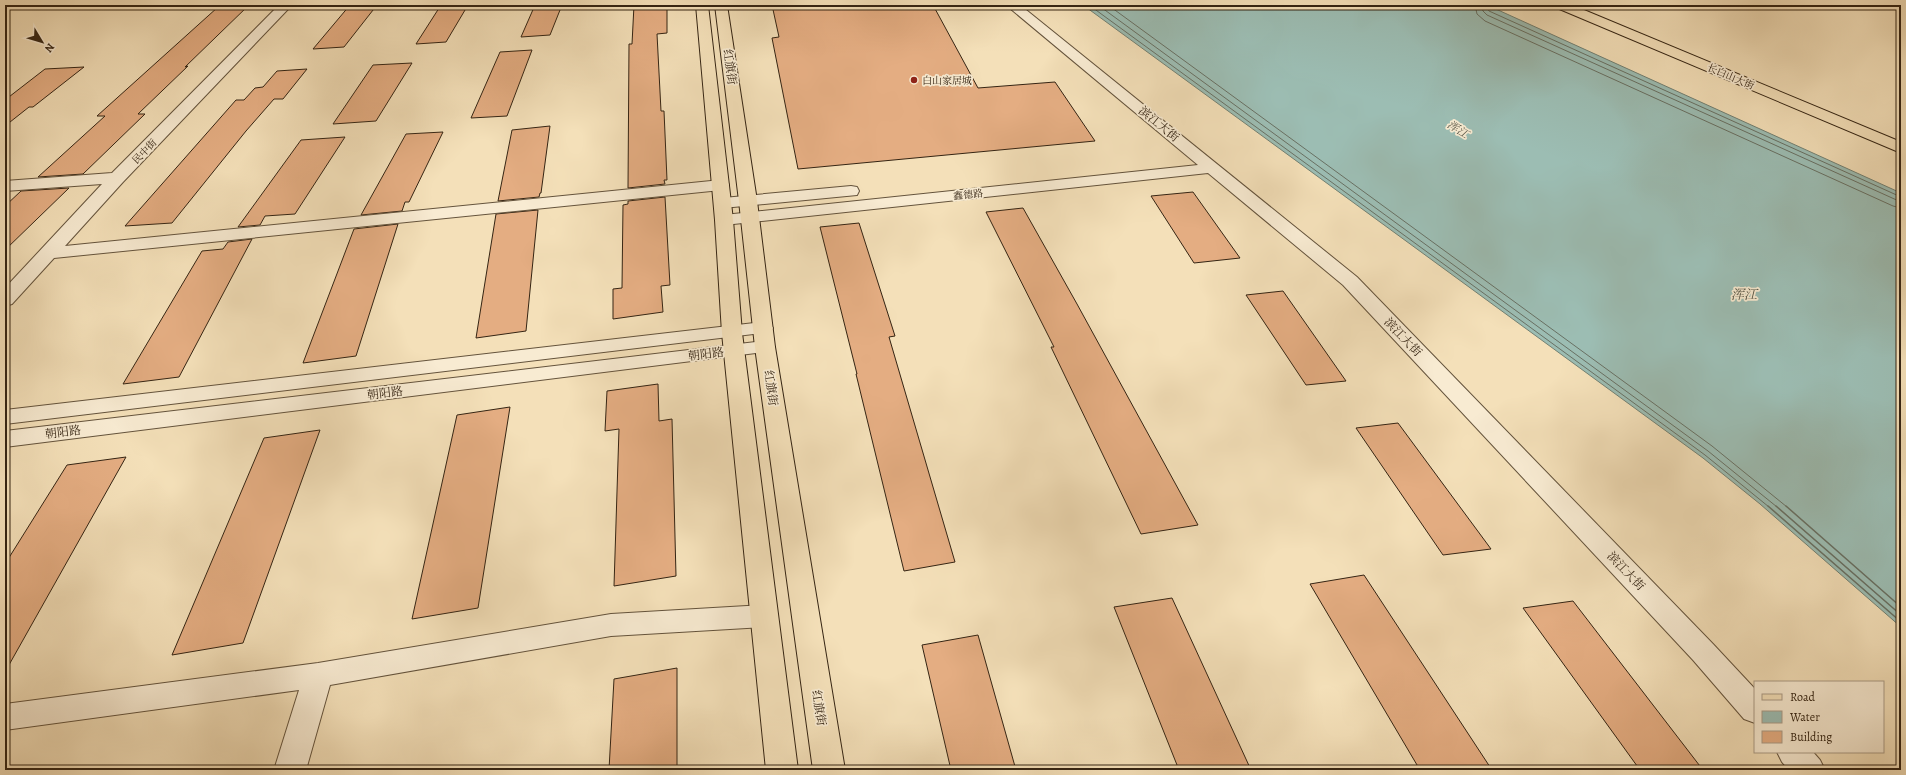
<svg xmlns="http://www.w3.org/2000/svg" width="1906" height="775" viewBox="0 0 1906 775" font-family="Alegreya,'Noto Serif SC',serif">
<rect width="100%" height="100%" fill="#f4e0b9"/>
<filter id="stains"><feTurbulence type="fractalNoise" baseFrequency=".005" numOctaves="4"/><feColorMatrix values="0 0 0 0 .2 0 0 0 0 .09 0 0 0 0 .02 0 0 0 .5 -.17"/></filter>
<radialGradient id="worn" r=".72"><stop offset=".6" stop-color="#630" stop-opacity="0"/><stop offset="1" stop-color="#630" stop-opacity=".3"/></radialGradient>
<!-- water -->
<polygon fill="#9cbdb3" stroke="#728073" points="1083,5 1487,5 1901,193 1901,627 1760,504 1703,458"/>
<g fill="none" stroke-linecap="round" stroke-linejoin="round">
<!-- shore-far1 -->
<g stroke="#687063" stroke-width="1">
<polyline points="1089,5 1705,455 1769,507"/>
<polyline points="1098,5 1708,451 1777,507"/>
<polyline points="1108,5 1712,446 1787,507"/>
<polyline points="1475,5 1477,14 1485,21 1893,206 1901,208"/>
<polyline points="1481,5 1483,11 1487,15 1901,202"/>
<polyline points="1486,5 1489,11 1901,197"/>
</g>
<!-- shore -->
<g stroke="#687063" stroke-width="1.5">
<polyline points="1768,506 1901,622"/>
<polyline points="1776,506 1901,615"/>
<polyline points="1786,506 1901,607"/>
</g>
</g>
<!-- building -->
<g fill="#e4ad82" stroke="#342413">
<polygon points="249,5 185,67 188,66 138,114 145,114 83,174 38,177 105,116 97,116 218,7"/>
<polygon points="350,5 377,5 344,47 313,49"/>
<polygon points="441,5 468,5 446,42 416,44"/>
<polygon points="535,5 562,5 550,35 521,37"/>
<polygon points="634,5 667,5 667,33 657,34 661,111 664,111 667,180 664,180 665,184 628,188 629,44 632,44"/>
<polygon points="772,5 933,5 978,88 1055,82 1095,141 798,169 772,38 779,37"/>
<polygon points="532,50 507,116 471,118 500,52"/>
<polygon points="412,63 376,121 333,124 373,65"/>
<polygon points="84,67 33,107 29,107 5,126 5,100 45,69"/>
<polygon points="307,69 283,99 274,99 246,131 172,223 125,226 236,100 244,100 255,88 263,87 277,71"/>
<polygon points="550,126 541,193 540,193 539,197 498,201 512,130"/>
<polygon points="443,132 409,202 405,202 402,211 361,215 406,134"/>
<polygon points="345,137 295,214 265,216 260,225 238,227 301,140"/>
<polygon points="69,188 5,250 5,206 21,191"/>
<polygon points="1193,192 1240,258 1194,263 1151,196"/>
<polygon points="665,197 670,285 661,286 663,312 613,319 613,289 622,288 623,205 628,204 628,201"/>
<polygon points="1023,208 1077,304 1198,525 1141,534 1051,347 1054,347 986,212"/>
<polygon points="538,210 526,331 476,338 496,214"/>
<polygon points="859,223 895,336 889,337 955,562 904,571 856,374 857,374 820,227"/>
<polygon points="398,224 356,356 303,363 354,229"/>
<polygon points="252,239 179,377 123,384 202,251 223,249 228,242"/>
<polygon points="1283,291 1346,381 1306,385 1246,295"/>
<polygon points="658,384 659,421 672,419 676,576 614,586 619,429 605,431 607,391"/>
<polygon points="510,407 478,608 412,619 457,415"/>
<polygon points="1398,423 1491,549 1443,555 1356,428"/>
<polygon points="320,430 243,643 172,655 264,438"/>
<polygon points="126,457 5,672 5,564 67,465"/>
<polygon points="1364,575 1492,770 1420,770 1310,584"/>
<polygon points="1172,598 1251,770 1179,770 1114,607"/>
<polygon points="1573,601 1703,770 1640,770 1523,608"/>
<polygon points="978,635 1016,770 951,770 922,645"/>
<polygon points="677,668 677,770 609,770 614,679"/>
</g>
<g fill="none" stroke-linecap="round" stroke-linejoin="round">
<!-- minor casing -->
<g stroke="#64533c" stroke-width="2">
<g id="minor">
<polygon points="279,5 292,5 123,182 65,246 721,180 727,181 729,185 727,189 721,190 54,258 12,304 5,306 5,288 102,184 5,191 5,181 112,173"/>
<polygon points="1006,5 1020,5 1357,277 1713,644 1755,689 1755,723 1744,719 1693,660 1343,285 1208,173 724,225 718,224 715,220 718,216 724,215 1198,165"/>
<polygon points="851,186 857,187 859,191 857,195 723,208 717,207 714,203 717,199 723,198"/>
<polygon points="763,322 770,324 773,328 770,332 5,424 5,410"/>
<polygon points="765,341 772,343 775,347 772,351 5,447 5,431"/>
<polygon points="764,605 774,608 778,616 774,624 764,627 611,636 330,685 306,770 274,770 299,690 5,730 5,704 318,663 611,614"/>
<polygon points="1777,752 1813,752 1820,760 1825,770 1789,770 1782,762"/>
</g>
</g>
<!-- major casing -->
<g stroke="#342413" stroke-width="2">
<g id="major">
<polygon points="696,5 708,5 733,220 742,333 798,770 766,770 722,333 715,220"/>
<polygon points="715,5 727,5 757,201 775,347 845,770 813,770 755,347 739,201"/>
<polygon points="1555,5 1572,5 1901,142 1901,153 1557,8"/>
</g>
</g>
<!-- minor -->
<use href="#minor" fill="#f8ebd2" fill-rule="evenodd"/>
<!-- major -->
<use href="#major" fill="#f4e0b9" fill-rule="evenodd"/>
</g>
<!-- markers -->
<circle fill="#8f2418" stroke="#f8ebd2" stroke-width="1.5" cx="914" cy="80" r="4"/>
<g text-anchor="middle" stroke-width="3.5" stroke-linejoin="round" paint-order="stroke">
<!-- far-street labels -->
<g font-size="10" fill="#342413" stroke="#f8ebd2">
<text transform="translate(1731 76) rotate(23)" y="4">长白山大街</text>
<text transform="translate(144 151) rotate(-46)" y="4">民中街</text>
<text transform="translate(968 194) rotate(-6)" y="4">鑫德路</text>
</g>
<!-- far-poi labels -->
<g font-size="10" fill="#342413" stroke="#f8ebd2" text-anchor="start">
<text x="922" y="84">白山家居城</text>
</g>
<!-- far-water labels -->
<g font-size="11" font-style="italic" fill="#535243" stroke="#f8ebd2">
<text transform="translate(1458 129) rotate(32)" y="4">浑江</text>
</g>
<!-- street labels -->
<g font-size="12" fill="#342413" stroke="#f8ebd2">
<text transform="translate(730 67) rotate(82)" y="4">红旗街</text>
<text transform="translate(1159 124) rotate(39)" y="4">滨江大街</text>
<text transform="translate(1403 337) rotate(46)" y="4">滨江大街</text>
<text transform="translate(706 354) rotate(-7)" y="4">朝阳路</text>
<text transform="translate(771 388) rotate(82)" y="4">红旗街</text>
<text transform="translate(385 393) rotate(-7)" y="4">朝阳路</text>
<text transform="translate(63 432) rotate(-7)" y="4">朝阳路</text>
<text transform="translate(1626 571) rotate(46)" y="4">滨江大街</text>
<text transform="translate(819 708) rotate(81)" y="4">红旗街</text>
</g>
<!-- water labels -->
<g font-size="13" font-style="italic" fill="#535243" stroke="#f8ebd2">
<text x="1744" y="299">浑江</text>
</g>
</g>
<!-- margin -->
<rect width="1906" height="775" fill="none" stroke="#f4e0b9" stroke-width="20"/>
<rect x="6" y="6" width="1894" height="763" fill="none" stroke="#342413" stroke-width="2"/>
<rect x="10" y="10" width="1886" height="755" fill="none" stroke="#342413"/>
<!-- legend -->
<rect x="1754" y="681" width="130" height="72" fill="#f8ebd2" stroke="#aa9b86"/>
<rect x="1762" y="694" width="20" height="6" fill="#f4e0b9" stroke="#aa9b86"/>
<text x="1790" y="701" font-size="12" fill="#342413">Road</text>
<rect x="1762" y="711" width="20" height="12" fill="#9cbdb3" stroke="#aa9b86"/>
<text x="1790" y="721" font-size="12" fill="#342413">Water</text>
<rect x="1762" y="731" width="20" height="12" fill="#e4ad82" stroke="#aa9b86"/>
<text x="1790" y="741" font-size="12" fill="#342413">Building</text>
<!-- north arrow -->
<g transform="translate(42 42) rotate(128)" stroke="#f8ebd2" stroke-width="3" paint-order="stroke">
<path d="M0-3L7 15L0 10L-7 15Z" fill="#342413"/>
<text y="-6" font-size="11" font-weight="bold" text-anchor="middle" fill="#342413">N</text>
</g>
<rect width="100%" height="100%" filter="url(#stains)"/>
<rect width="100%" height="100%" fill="url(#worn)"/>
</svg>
